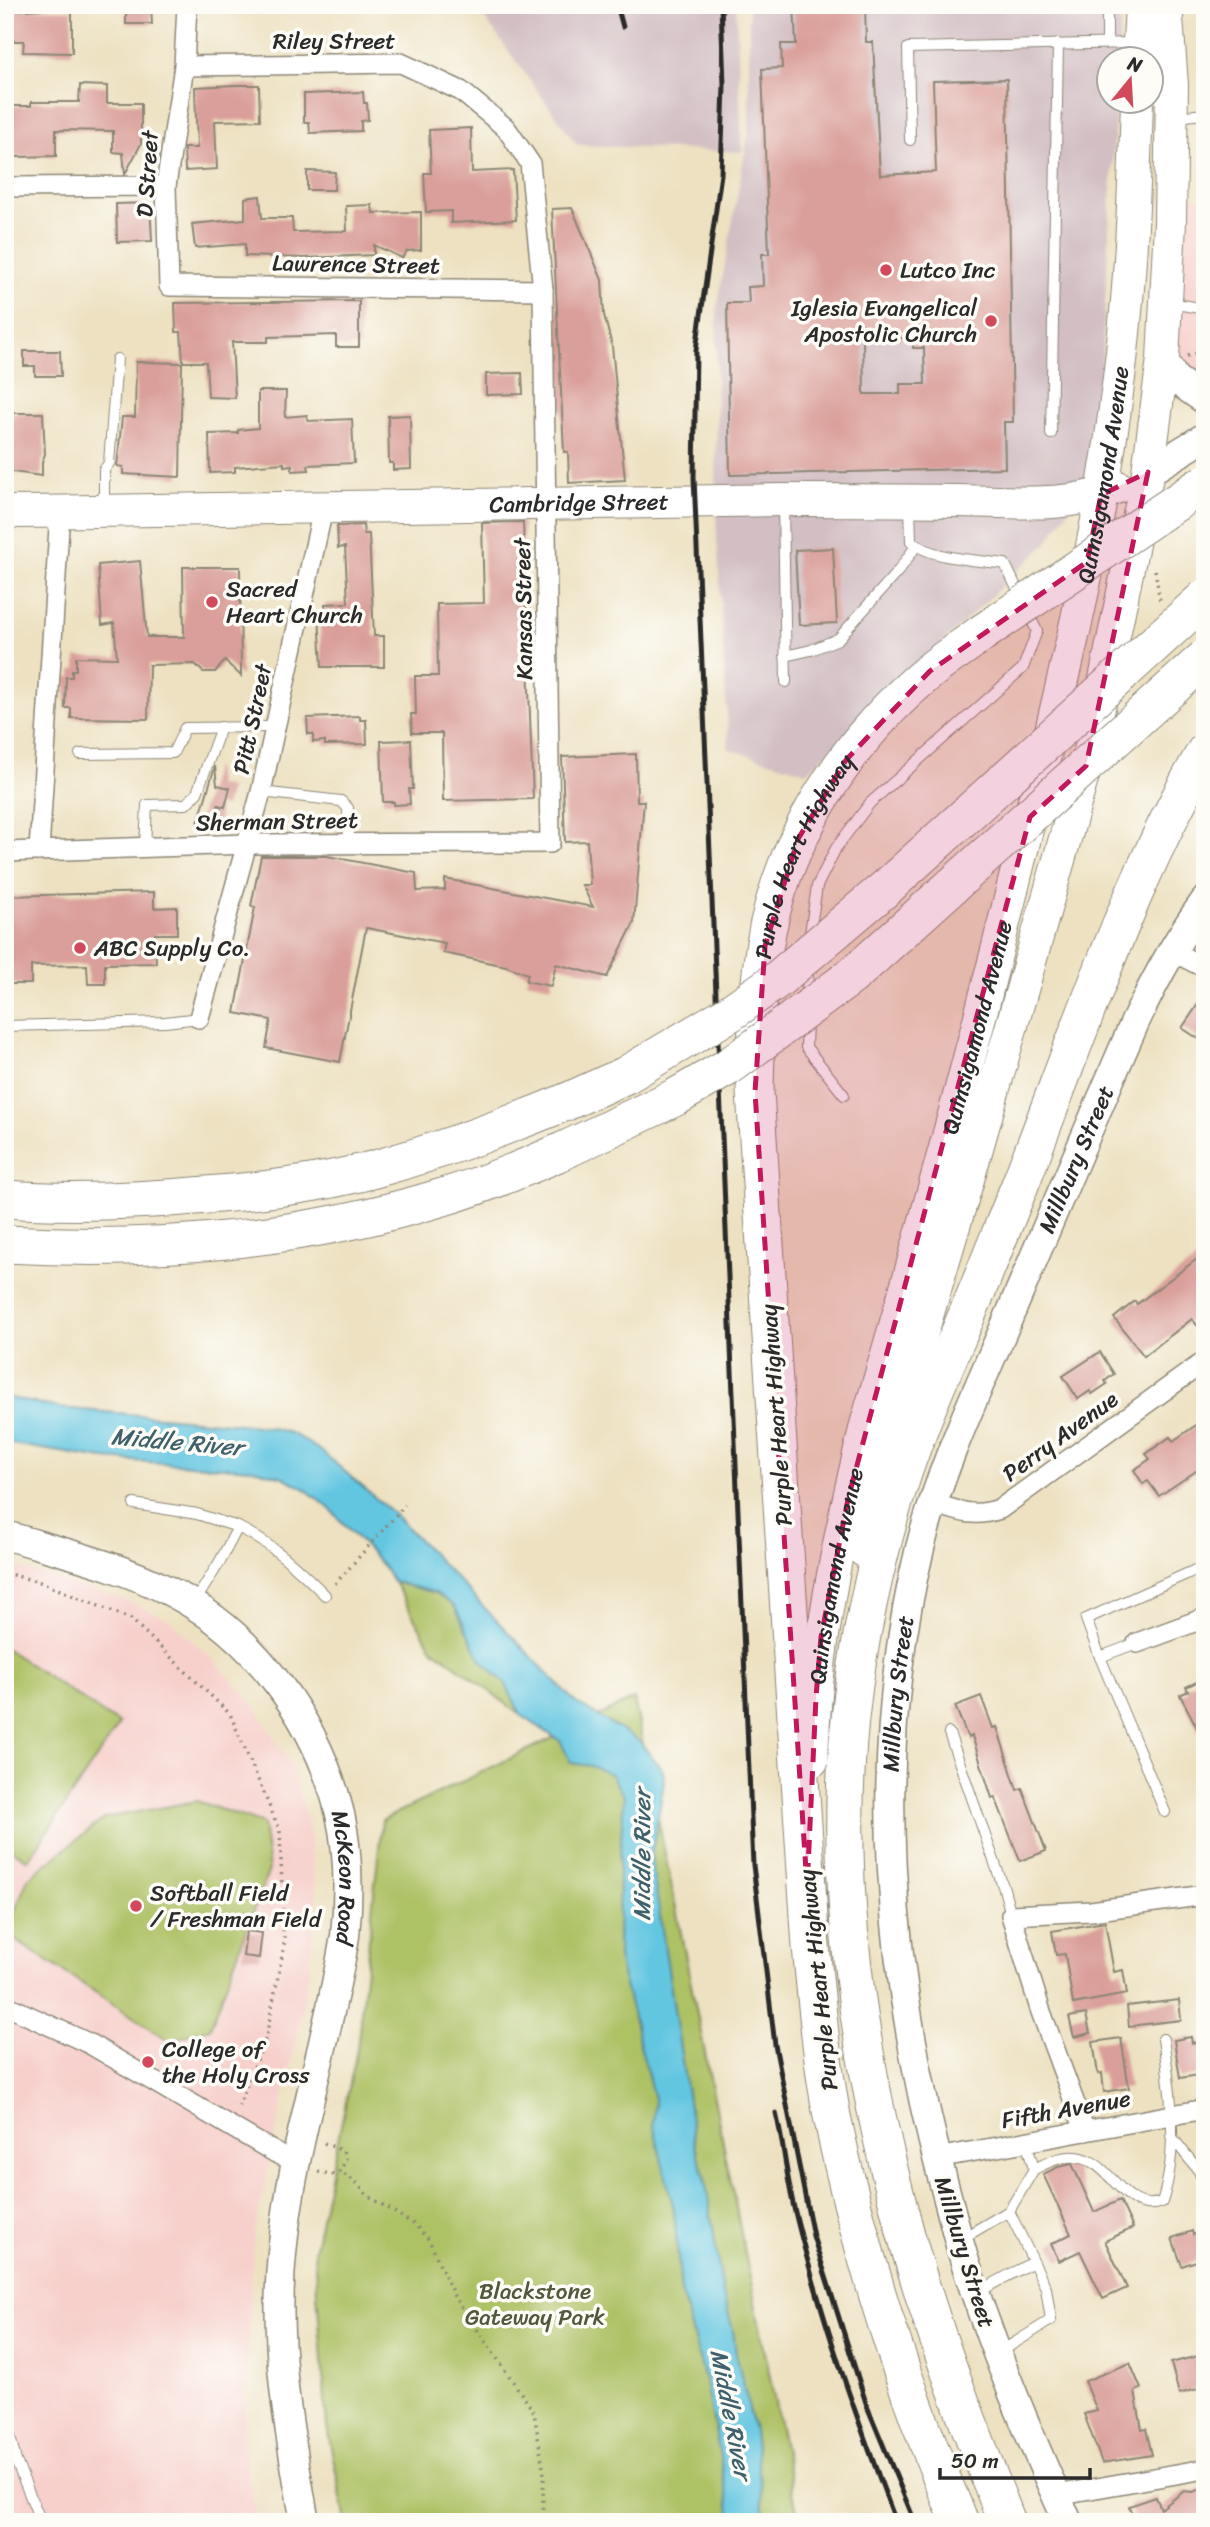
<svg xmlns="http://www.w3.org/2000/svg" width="1210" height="2527" viewBox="0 0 1210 2527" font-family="Sriracha,sans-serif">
<rect width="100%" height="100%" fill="#fdfcf7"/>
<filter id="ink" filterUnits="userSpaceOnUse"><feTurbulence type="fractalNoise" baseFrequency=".0143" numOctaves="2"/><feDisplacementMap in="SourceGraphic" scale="14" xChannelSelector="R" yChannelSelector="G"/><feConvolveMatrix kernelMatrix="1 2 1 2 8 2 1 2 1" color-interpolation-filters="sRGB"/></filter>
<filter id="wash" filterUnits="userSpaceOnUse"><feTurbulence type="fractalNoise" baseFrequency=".00686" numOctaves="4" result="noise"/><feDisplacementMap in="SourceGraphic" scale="28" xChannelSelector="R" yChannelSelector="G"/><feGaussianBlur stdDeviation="1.57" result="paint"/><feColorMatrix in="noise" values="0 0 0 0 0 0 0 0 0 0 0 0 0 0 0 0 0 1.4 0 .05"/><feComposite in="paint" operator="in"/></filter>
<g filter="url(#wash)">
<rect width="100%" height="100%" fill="#ede1c1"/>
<!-- built -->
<g fill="#f7d0cc">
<polygon points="1180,190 1205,202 1205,389 1170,363"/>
<polygon points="5,1564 119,1598 167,1618 216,1662 253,1704 290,1763 308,1823 317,1904 305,1997 254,2234 243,2448 257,2522 5,2522"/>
</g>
<!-- industrial -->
<g fill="#d2bec3">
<polygon points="475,5 736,5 742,152 577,145"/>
<polygon points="749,5 1121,5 1118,59 1108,60 1108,102 1116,102 1096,467 1047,543 807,772 729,749 716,519 717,308 749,130"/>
</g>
<!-- green -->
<g fill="#adc165" stroke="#6c7648" stroke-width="2">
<polygon points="394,1582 436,1593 455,1607 481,1660 505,1683 521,1715 431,1647"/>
<polygon points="5,1648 119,1724 28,1860 5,1845"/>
<polygon points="634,1699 799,2522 346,2522 327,2427 314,2252 357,2050 382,1820"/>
<polygon points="197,1801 263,1824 269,1870 210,2028 170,2041 6,1934 28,1878 105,1818"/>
</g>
<!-- water -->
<polygon fill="#63c6e1" stroke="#477886" stroke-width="2" points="5,1397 60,1408 240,1424 272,1428 293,1434 321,1451 395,1515 576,1703 639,1741 663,1771 664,1782 651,1857 695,2146 705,2177 723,2294 733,2330 736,2353 754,2431 763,2507 769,2522 732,2522 707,2387 681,2291 674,2210 653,2124 655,2103 618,1958 619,1867 624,1797 611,1774 591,1766 571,1763 560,1741 521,1715 505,1683 481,1660 455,1607 436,1593 394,1582 377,1559 329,1508 304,1488 283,1477 253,1469 104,1459 5,1443"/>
<g id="blocks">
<!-- building -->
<g fill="#da9f9a" fill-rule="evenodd">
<polygon points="126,5 151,5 152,24 126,24"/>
<path d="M794 5H865L866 42H873L880 175 936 172 933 81 1007 79 1013 422H1004L1005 468 730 475 727 303H749L748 287 763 286 762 254H769L762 69 782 68 781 44H796ZM913 338V348H924L925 384H900V394H864L863 339Z"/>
<polygon points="44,9 72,10 72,53 23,52 24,41 5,41 5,11"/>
<polygon points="80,85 107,86 107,103 141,103 141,144 125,174 123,153 113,152 113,131 56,130 56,156 17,157 5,153 5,106 31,106 31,102 79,102"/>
<polygon points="236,85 259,85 260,120 215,121 217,169 185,171 184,148 197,148 195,87"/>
<polygon points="363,92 364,103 367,103 368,120 361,121 361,131 310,133 309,122 304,122 304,94"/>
<polygon points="471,128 472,172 513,170 516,220 451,223 451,211 426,212 424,173 431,173 429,130"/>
<polygon points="307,171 335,172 334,190 307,190"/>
<polygon points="260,196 262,218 292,218 293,232 347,231 346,206 372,205 373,213 421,212 421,250 407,251 402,258 374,245 374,255 305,258 245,256 245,244 195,248 192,224 245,219 245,198"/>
<polygon points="150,203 152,241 117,242 116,204"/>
<polygon points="572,208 602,280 604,315 612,346 625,480 569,483 568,452 564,452 552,209"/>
<polygon points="359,301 359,347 336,347 336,335 268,337 268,342 232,342 235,398 208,397 206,362 183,362 181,332 176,332 175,303"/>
<polygon points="24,351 60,351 61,376 35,376 35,366 24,366"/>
<polygon points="136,362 182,363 180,477 123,474 123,467 117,466 122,417 135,417"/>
<polygon points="522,373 523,394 486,395 486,374"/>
<polygon points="258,391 286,391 285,417 307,415 308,421 352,419 354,463 308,465 309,470 292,471 292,465 284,466 284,463 235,467 235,472 210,473 209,434 238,433 238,430 258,428"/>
<polygon points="13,413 43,413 45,454 42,462 42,476 5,471 5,419 13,419"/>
<polygon points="410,415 411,469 393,470 393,463 389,463 388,416"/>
<polygon points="523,522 533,799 443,801 442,733 412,733 411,714 416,714 415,676 438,676 437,604 484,603 482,523"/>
<polygon points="363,525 364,534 369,534 374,636 384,636 384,667 322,667 319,615 325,614 325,604 348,603 345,547 338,548 337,526"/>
<polygon points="833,548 837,623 799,625 795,550"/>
<polygon points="140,561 147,637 184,637 183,567 240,567 241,676 225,661 215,672 203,672 195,664 149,665 148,719 71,718 71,708 65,708 66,677 72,677 72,670 76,670 76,657 117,658 114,623 102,625 98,565"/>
<polygon points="360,716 360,720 366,720 367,744 325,745 325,741 313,742 313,734 308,734 307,718"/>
<polygon points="411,740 413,789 409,789 410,804 394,805 394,802 383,802 381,741"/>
<polygon points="636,754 637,801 644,801 634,923 607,977 556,964 551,986 526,981 528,974 506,966 443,953 445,943 366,928 340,1062 266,1048 271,1020 235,1013 255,907 251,906 261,856 327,856 416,873 417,891 445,890 445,879 593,907 582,885 590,885 587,841 565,842 562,757"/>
<polygon points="215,766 217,785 230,788 225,807 218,805 220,821 198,823"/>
<polygon points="154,892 154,908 177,907 177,934 155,934 156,963 105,964 105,984 88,984 87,965 31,966 31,984 5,984 5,896"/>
<polygon points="1205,994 1205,1043 1182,1028"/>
<polygon points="1205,1253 1205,1335 1192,1319 1144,1356 1114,1318 1135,1301 1137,1304"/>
<polygon points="1100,1352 1114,1374 1105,1381 1107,1384 1092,1394 1090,1391 1078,1399 1063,1376"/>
<polygon points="1205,1419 1205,1465 1159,1496 1148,1481 1143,1484 1134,1470 1150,1459 1146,1454 1170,1437 1173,1441"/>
<polygon points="1205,1678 1205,1743 1180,1695 1188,1691 1186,1687"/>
<polygon points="981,1696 993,1728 997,1727 1017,1790 1022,1788 1046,1851 1020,1861 995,1797 992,1798 972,1736 968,1738 955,1706"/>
<polygon points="1105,1922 1114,1972 1123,1970 1127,1994 1073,2004 1065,1954 1056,1955 1052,1931"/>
<polygon points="246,1931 262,1933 259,1958 243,1956"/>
<polygon points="1179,2000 1181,2020 1129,2026 1127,2006"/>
<polygon points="1086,2014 1090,2033 1074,2037 1069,2017"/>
<polygon points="1191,2037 1192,2043 1205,2041 1205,2074 1180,2078 1174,2040"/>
<polygon points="1121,2038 1129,2088 1104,2092 1102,2073 1098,2074 1093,2042"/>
<polygon points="1072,2164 1094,2212 1120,2200 1133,2228 1105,2241 1127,2288 1103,2299 1080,2251 1059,2261 1051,2244 1071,2234 1043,2174 1058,2167"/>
<polygon points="1205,2230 1205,2258 1182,2266 1172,2238 1192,2231 1193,2235"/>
<polygon points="1205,2354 1205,2387 1179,2394 1171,2363"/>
<polygon points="1130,2363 1141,2389 1135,2391 1142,2430 1146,2429 1152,2455 1102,2463 1084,2414 1097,2411 1085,2381"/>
<polygon points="1205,2487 1205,2522 1186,2522 1185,2518 1173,2522 1135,2522 1129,2506 1156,2497 1161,2509 1184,2491 1193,2492"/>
</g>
</g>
</g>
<g filter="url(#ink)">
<use href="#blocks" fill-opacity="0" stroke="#8c8676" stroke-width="2"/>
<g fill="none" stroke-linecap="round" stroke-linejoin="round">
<!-- service casing -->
<g stroke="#8c8676" stroke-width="12">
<g id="service">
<polyline points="1107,43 1107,5"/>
<polyline points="1174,117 1205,114"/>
<polyline points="910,140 908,48 1134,43"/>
<polyline points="1171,303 1205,309"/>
<polyline points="1051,434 1058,44"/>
<polyline points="783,504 786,682"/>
<path d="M910 506 911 541C930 559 979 560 1005 564L1021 597"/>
<polyline points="104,507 104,470 109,463 117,359"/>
<polyline points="785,656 811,650 838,639 899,570 916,546"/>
<polyline points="80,754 173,753 185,728 275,727"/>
<polyline points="261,792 341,801 348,808 349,844"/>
<polyline points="145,848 147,805 186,804 197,793 221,727"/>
<polyline points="809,940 817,886 836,848 870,803 1023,668 1037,631 1027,611"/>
<polyline points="807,999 808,965"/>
<polyline points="807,1021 806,1047 844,1095"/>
<polyline points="5,1026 165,1022 199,1018"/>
<polyline points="134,1504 197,1514 238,1527"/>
<path d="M194 1603 219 1563 238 1527C272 1544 298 1568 325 1595"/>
<polyline points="1137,1643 1100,1657 1165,1812"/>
<polyline points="1100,1657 1086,1619 1202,1567 1205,1568"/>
<polyline points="949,1733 1004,1889 1011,1915"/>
<polyline points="1171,2136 1199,2171 1205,2186"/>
<path d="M1026 2142 1034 2169C1047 2163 1061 2155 1076 2157 1113 2160 1123 2216 1162 2202 1179 2150 1171 2091 1163 2039"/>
<polyline points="963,2238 1009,2211 1034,2169"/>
<polyline points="978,2292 1033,2262"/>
<polyline points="1000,2352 1051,2320 1046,2288 1009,2211"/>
<polyline points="5,2416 16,2461 41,2522"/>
</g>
</g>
<!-- minor casing -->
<g stroke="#8c8676" stroke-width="22">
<g id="minor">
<polyline points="187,5 184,66 166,186 169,286 543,290"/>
<polyline points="5,187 166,186"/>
<polyline points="39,851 60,511"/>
<polyline points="5,852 248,844 550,843 543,290 530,163 506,128 461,91 401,63 184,66"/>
<polyline points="1172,951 1205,968"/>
<polyline points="199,1018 261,792 323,509"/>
<path d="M933 1503C958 1511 973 1518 1000 1509L1205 1361"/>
<polyline points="1137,1643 1205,1618"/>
<polyline points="5,2005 90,2044 276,2153 297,2162"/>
<polyline points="1085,2131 1040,2009 1011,1915 1091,1911 1205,1895"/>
<polyline points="937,2158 1205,2109"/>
<polyline points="1056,2495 1205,2469"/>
</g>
</g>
<!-- secondary casing -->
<g stroke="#8c8676" stroke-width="31">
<g id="secondary">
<polyline points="1163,359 1175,379 1205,400"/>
<polyline points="1148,472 1205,437"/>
<path id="s1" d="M5 1535C61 1552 119 1565 171 1592 256 1635 318 1723 340 1814 349 1854 349 1896 345 1936 328 2042 292 2146 282 2253 273 2344 289 2433 305 2522"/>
<path id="s2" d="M1068 2522C1030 2438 994 2353 966 2265 957 2237 951 2209 943 2181 888 1976 869 1756 920 1548 940 1469 976 1394 1008 1319 1050 1220 1092 1120 1135 1022 1155 979 1177 939 1205 901"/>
</g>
</g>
<!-- primary casing -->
<g stroke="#8c8676" stroke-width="34">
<g id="primary">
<polyline points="1138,60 1141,5"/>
<path id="s3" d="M5 512C265 510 525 502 784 500 840 500 896 500 953 501 1007 501 1067 510 1118 487"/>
<polyline points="864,1551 880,1478 895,1423 969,1176 1090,751 1148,472 1163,359 1170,223 1172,85 1166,5"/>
<path id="s4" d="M812 1761C815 1646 839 1536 866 1425 921 1240 972 1054 1018 866 1056 710 1097 553 1117 393 1130 297 1134 199 1137 102"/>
</g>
</g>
<!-- motorway casing -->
<g stroke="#8c8676" stroke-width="39">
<g id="motorway">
<path d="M5 1199C73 1204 140 1201 207 1195 263 1191 320 1184 375 1169 440 1151 503 1128 566 1102"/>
<path d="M5 1244C154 1252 299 1241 443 1197 485 1185 527 1167 567 1149"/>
<path id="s5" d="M960 2522C905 2395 860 2251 832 2116 821 2060 817 2003 811 1947L755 1092C756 1044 757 996 764 949 780 842 848 738 930 671 947 657 965 646 982 633"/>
<path d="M1007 2522C969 2426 932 2330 905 2231 862 2074 835 1905 848 1741 854 1664 870 1586 891 1512 909 1448 935 1389 961 1329 981 1283 999 1236 1018 1190 1076 1042 1125 891 1205 752"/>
</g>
</g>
<!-- path -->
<g stroke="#8c8676" stroke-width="3.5" stroke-dasharray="2 5" stroke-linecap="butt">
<polyline points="1187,356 1200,353 1205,347"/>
<polyline points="1155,570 1160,601"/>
<polyline points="5,1573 40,1582 131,1619 230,1714 280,1831 284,1946 266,2037 238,2108"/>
<polyline points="335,1584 405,1505"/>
<polyline points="324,2143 343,2151 346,2159 340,2172"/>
<polyline points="318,2172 335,2175 340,2172 355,2181 367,2195 415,2225 429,2240 454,2296 534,2412 544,2474 542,2522"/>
</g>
<!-- service -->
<use href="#service" stroke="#fff" stroke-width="10"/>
<!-- minor -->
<use href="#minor" stroke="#fff" stroke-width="19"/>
<!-- secondary -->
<use href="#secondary" stroke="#fff" stroke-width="28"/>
<!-- primary -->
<use href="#primary" stroke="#fff" stroke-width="32"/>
<!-- motorway -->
<use href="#motorway" stroke="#fff" stroke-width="37"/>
<!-- rail -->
<g stroke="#2b2b2b" stroke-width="5">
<polyline points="617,5 623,27"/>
<polyline points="721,5 724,85 721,174 696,350 694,477 753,1865 775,2045 813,2236 867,2406 915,2522"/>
<path d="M776 2113C784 2146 787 2180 795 2212 821 2318 857 2420 896 2522"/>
</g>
<!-- motorway-bridge casing -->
<g stroke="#8c8676" stroke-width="39" stroke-linecap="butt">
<g id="motorway-bridge">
<polyline points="982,633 1205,483"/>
<polyline points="566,1102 626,1075 730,1013 777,980 887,887 1205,598"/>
<polyline points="567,1149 676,1097 728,1067 852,976 1205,658"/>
</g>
</g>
<!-- motorway-bridge -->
<use href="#motorway-bridge" stroke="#fff" stroke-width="37"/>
</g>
</g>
<!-- marked area -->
<path fill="#c2185b" fill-opacity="0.2" stroke="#c2185b" stroke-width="5" stroke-dasharray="14 9" stroke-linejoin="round" d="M1148 472 1086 766 1030 817 848 1499 821 1637 816 1697 808 1868 811 1947 755 1092 765 946 798 839 846 760 930 671 1087 562 1101 495Z"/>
<!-- markers -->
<g fill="#d1495b" stroke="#fdfcf7" stroke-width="2.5">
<circle cx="886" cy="270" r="7"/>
<circle cx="991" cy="321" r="7"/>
<circle cx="212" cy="602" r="7"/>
<circle cx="80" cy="948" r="7"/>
<circle cx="136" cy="1906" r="7"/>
<circle cx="148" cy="2062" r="7"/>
</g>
<g text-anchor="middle" stroke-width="7" stroke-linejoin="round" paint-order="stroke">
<!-- street labels -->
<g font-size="23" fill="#2b2b2b" stroke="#fdfcf7">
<text x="334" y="49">Riley Street</text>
<text transform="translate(147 174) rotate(-86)" y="8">D Street</text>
<text transform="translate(356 264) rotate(1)" y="8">Lawrence Street</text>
<text dy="8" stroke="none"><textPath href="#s4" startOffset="1321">Quinsigamond Avenue</textPath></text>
<text dy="8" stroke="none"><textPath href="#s3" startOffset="574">Cambridge Street</textPath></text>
<text transform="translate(523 609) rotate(-91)" y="8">Kansas Street</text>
<text transform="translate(252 719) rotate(-78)" y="8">Pitt Street</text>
<text transform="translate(277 821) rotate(-1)" y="8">Sherman Street</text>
<text dy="8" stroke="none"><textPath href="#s5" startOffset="1698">Purple Heart Highway</textPath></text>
<text dy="8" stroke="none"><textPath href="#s4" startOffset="754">Quinsigamond Avenue</textPath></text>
<text dy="8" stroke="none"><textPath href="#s2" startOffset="1423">Millbury Street</textPath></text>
<text transform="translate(776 1415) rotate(-94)" y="8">Purple Heart Highway</text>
<text transform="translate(1060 1436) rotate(-36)" y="8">Perry Avenue</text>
<text dy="8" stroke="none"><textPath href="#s4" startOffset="187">Quinsigamond Avenue</textPath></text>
<text dy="8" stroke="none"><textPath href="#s2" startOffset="856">Millbury Street</textPath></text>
<text dy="8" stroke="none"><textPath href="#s1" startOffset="527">McKeon Road</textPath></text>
<text transform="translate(818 1980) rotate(-96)" y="8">Purple Heart Highway</text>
<text transform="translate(1066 2109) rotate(-10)" y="8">Fifth Avenue</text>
<text transform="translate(965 2252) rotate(73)" y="8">Millbury Street</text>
</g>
<!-- poi labels -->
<g font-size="23" fill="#2b2b2b" stroke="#fdfcf7" text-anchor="start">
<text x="900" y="278">Lutco Inc</text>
<text x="977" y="316" text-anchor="end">Iglesia Evangelical<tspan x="977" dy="26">Apostolic Church</tspan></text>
<text x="226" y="597">Sacred<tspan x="226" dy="26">Heart Church</tspan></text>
<text x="94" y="956">ABC Supply Co.</text>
<text x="150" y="1901">Softball Field<tspan x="150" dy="26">/ Freshman Field</tspan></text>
<text x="162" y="2057">College of<tspan x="162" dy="26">the Holy Cross</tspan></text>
</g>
<!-- park labels -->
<g font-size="23" fill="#52583c" stroke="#fdfcf7">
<text x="535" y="2299">Blackstone<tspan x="535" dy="26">Gateway Park</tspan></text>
</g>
<!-- water labels -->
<g font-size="24" font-style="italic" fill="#3f616b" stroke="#fdfcf7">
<text transform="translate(177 1442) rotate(5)" y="8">Middle River</text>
<text transform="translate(642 1855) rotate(-90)" y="8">Middle River</text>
<text transform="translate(731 2414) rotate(79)" y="8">Middle River</text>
</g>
</g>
<!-- margin -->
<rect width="1210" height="2527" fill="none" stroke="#fdfcf7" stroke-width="28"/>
<!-- north arrow -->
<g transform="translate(1130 80) rotate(18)"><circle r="33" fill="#fdfcf7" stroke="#a9a8a5" stroke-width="2"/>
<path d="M0-5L12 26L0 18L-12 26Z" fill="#d1495b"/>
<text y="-10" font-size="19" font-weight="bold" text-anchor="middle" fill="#2b2b2b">N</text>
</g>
<!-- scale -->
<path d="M940 2468v10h150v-10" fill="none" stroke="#2b2b2b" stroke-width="3.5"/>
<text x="951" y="2468" font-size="21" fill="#2b2b2b" stroke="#fdfcf7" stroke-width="5" paint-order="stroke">50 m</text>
</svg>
